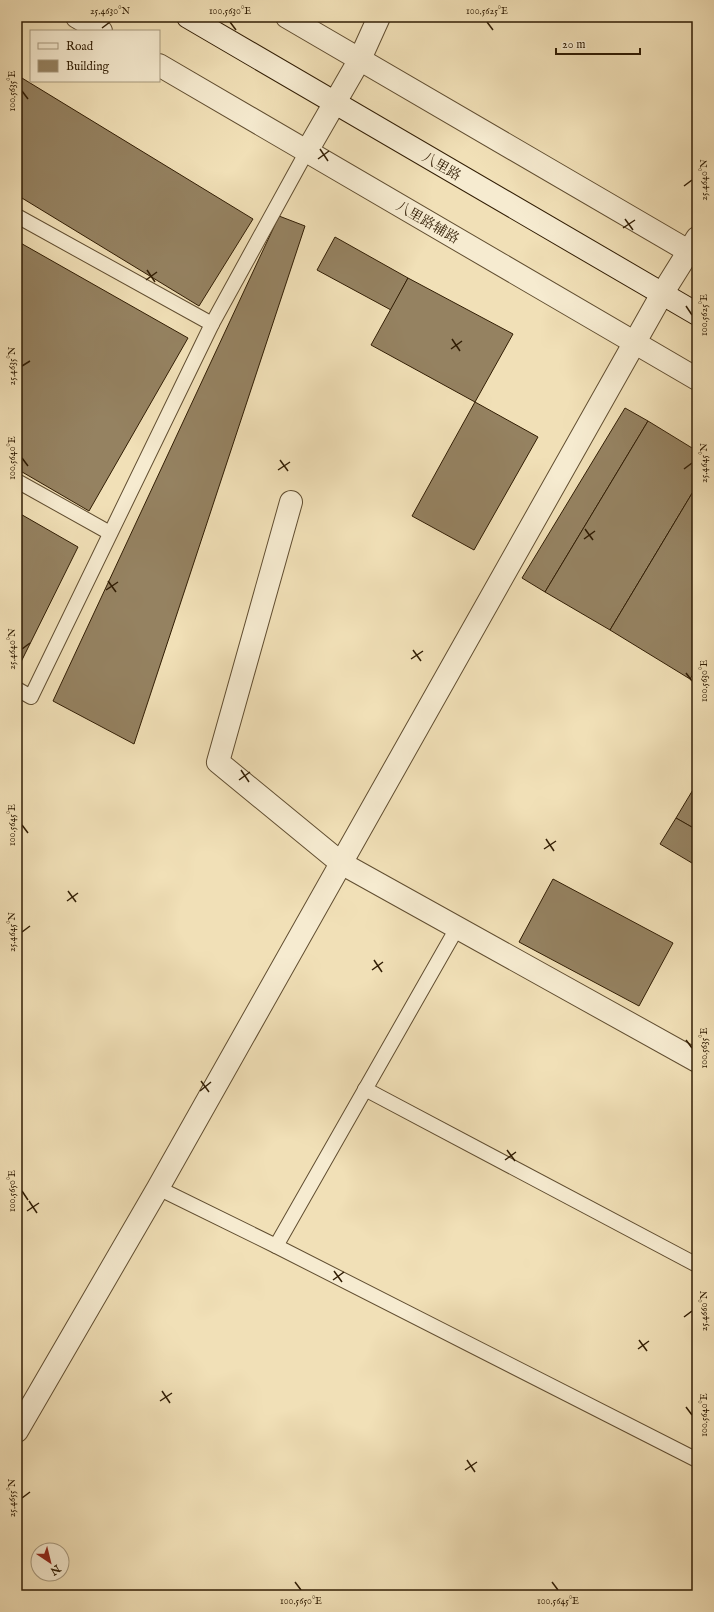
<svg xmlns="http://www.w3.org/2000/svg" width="714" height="1612" viewBox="0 0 714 1612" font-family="'IM FELL English','Noto Serif SC',serif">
<rect width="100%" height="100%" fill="#f1e0b7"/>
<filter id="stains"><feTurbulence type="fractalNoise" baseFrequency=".005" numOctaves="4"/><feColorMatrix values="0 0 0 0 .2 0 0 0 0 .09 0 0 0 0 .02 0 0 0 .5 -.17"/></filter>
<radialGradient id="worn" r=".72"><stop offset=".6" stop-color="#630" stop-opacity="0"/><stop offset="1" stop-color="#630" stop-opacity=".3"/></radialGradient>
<!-- building -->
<g fill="#958261" stroke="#311d04">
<polygon points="17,75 253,219 199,306 17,195"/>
<polygon points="279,216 305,226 134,744 53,701"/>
<polygon points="335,237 408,278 391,310 317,270"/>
<polygon points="17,241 188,338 89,511 17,469"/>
<polygon points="408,278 513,334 475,402 371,345"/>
<polygon points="475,402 538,437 474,550 412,516"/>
<polygon points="625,408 648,421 545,592 522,578"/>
<polygon points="648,421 697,451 697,485 610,630 545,592"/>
<polygon points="697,485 697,668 690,679 610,630"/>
<polygon points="17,512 78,547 17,670"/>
<polygon points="697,783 697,830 676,818"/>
<polygon points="676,818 697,830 697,866 660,844"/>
<polygon points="553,879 673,943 639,1006 519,942"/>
</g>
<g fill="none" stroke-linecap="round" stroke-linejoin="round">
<!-- service casing -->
<g stroke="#614e31" stroke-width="16">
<g id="service">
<polyline points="17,216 212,324"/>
<polyline points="17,481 110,533"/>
<polyline points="17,689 31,697 212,324 307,151"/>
<polyline points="365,1089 697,1265"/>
<polyline points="158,1188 276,1246 697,1460"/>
<polyline points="276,1246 457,928"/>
</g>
</g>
<!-- minor casing -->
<g stroke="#614e31" stroke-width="24">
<g id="minor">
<polyline points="77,17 101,31"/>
<polyline points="287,17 697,256"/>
<polyline points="159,65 697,379"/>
<polyline points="307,151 360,59 379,17"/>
<polyline points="662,294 697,238"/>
<polyline points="291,502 218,762 341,863 697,1061"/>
</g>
</g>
<!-- tertiary casing -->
<g stroke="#614e31" stroke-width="24">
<polyline id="tertiary" points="17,1431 158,1188 662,294"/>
</g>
<!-- secondary casing -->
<g stroke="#311d04" stroke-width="24">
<polyline id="secondary" points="188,17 697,314"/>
</g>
<!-- service -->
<use href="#service" stroke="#f6ebd0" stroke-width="14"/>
<!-- minor -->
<use href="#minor" stroke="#f6ebd0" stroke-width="22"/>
<!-- tertiary -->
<use href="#tertiary" stroke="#f6ebd0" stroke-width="22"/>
<!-- secondary -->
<use href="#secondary" stroke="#f6ebd0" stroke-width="22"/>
</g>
<!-- ticks -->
<path fill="none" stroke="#311d04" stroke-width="1.5" d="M230 22 236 30M487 22 493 30M102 28 110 22M22 91 28 99M320 149 328 161M318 159 329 151M684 186 692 180M625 219 633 230M623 228 635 220M147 270 155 282M146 280 157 272M686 306 692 315M452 339 460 351M451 349 462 341M22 366 30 361M22 458 28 466M280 460 288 471M684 469 692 463M278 470 290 462M585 529 593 540M584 539 595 531M108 581 116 592M106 590 118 582M22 649 30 643M413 650 421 661M411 659 423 651M686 673 692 681M241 770 249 782M239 780 250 772M22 825 28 833M546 839 554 851M544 849 556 841M68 891 76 902M67 901 78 893M22 932 30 926M374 960 382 972M372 970 383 962M686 1040 692 1048M201 1081 209 1092M200 1091 211 1082M507 1150 515 1161M505 1160 516 1152M22 1191 28 1200M29 1201 37 1213M27 1211 39 1203M334 1271 342 1282M333 1280 344 1272M684 1317 692 1311M639 1340 647 1351M638 1349 649 1341M162 1391 170 1403M160 1401 172 1393M686 1407 692 1415M467 1460 475 1472M465 1470 477 1462M22 1498 30 1492M295 1582 301 1590M552 1582 558 1590"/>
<g text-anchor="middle" stroke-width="3" stroke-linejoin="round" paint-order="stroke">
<!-- street labels -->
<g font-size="14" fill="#311d04" stroke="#f6ebd0">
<text transform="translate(442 166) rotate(30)" y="5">八里路</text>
<text transform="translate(428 222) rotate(30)" y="5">八里路辅路</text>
</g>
</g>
<!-- margin -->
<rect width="714" height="1612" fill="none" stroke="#f1e0b7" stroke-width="44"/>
<!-- legend -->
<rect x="30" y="30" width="130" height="52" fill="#f6ebd0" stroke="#a7997e"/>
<rect x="38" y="43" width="20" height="6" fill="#f6ebd0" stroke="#a7997e"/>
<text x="66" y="50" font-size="12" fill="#311d04">Road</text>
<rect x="38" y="60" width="20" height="12" fill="#958261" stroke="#a7997e"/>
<text x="66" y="70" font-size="12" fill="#311d04">Building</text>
<!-- north arrow -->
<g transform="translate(50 1562) rotate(145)"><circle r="19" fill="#f6ebd0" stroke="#a7997e"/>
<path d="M0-3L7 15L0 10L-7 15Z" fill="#8f2418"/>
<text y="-6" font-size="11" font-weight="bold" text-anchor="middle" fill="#311d04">N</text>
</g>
<!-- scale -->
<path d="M556 48v6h84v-6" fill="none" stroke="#311d04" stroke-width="2"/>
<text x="562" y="48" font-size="12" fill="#311d04" stroke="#f6ebd0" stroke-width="3" paint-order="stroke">20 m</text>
<rect x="22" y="22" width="670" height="1568" fill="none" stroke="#311d04" stroke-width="1.5"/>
<g font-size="10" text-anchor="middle" fill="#311d04">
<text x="110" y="14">25.4630°N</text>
<text x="230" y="14">100.5630°E</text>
<text x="487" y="14">100.5625°E</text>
<text transform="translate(11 91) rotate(-90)" y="4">100.5635°E</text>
<text transform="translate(703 180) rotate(-90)" y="4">25.4640°N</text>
<text transform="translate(703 315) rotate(-90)" y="4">100.5625°E</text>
<text transform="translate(11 366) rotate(-90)" y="4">25.4635°N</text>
<text transform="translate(11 458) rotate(-90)" y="4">100.5640°E</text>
<text transform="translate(703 463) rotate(-90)" y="4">25.4645°N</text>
<text transform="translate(11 649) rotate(-90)" y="4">25.4640°N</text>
<text transform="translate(703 681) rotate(-90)" y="4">100.5630°E</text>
<text transform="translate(11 825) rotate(-90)" y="4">100.5645°E</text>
<text transform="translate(11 932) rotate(-90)" y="4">25.4645°N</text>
<text transform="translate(703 1048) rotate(-90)" y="4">100.5635°E</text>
<text transform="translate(11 1191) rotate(-90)" y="4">100.5650°E</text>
<text transform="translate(703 1311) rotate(-90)" y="4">25.4660°N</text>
<text transform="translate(703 1415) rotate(-90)" y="4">100.5640°E</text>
<text transform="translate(11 1498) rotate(-90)" y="4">25.4655°N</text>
<text x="301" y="1604">100.5650°E</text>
<text x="558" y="1604">100.5645°E</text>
</g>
<rect width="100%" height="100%" filter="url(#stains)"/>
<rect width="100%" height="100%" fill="url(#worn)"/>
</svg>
